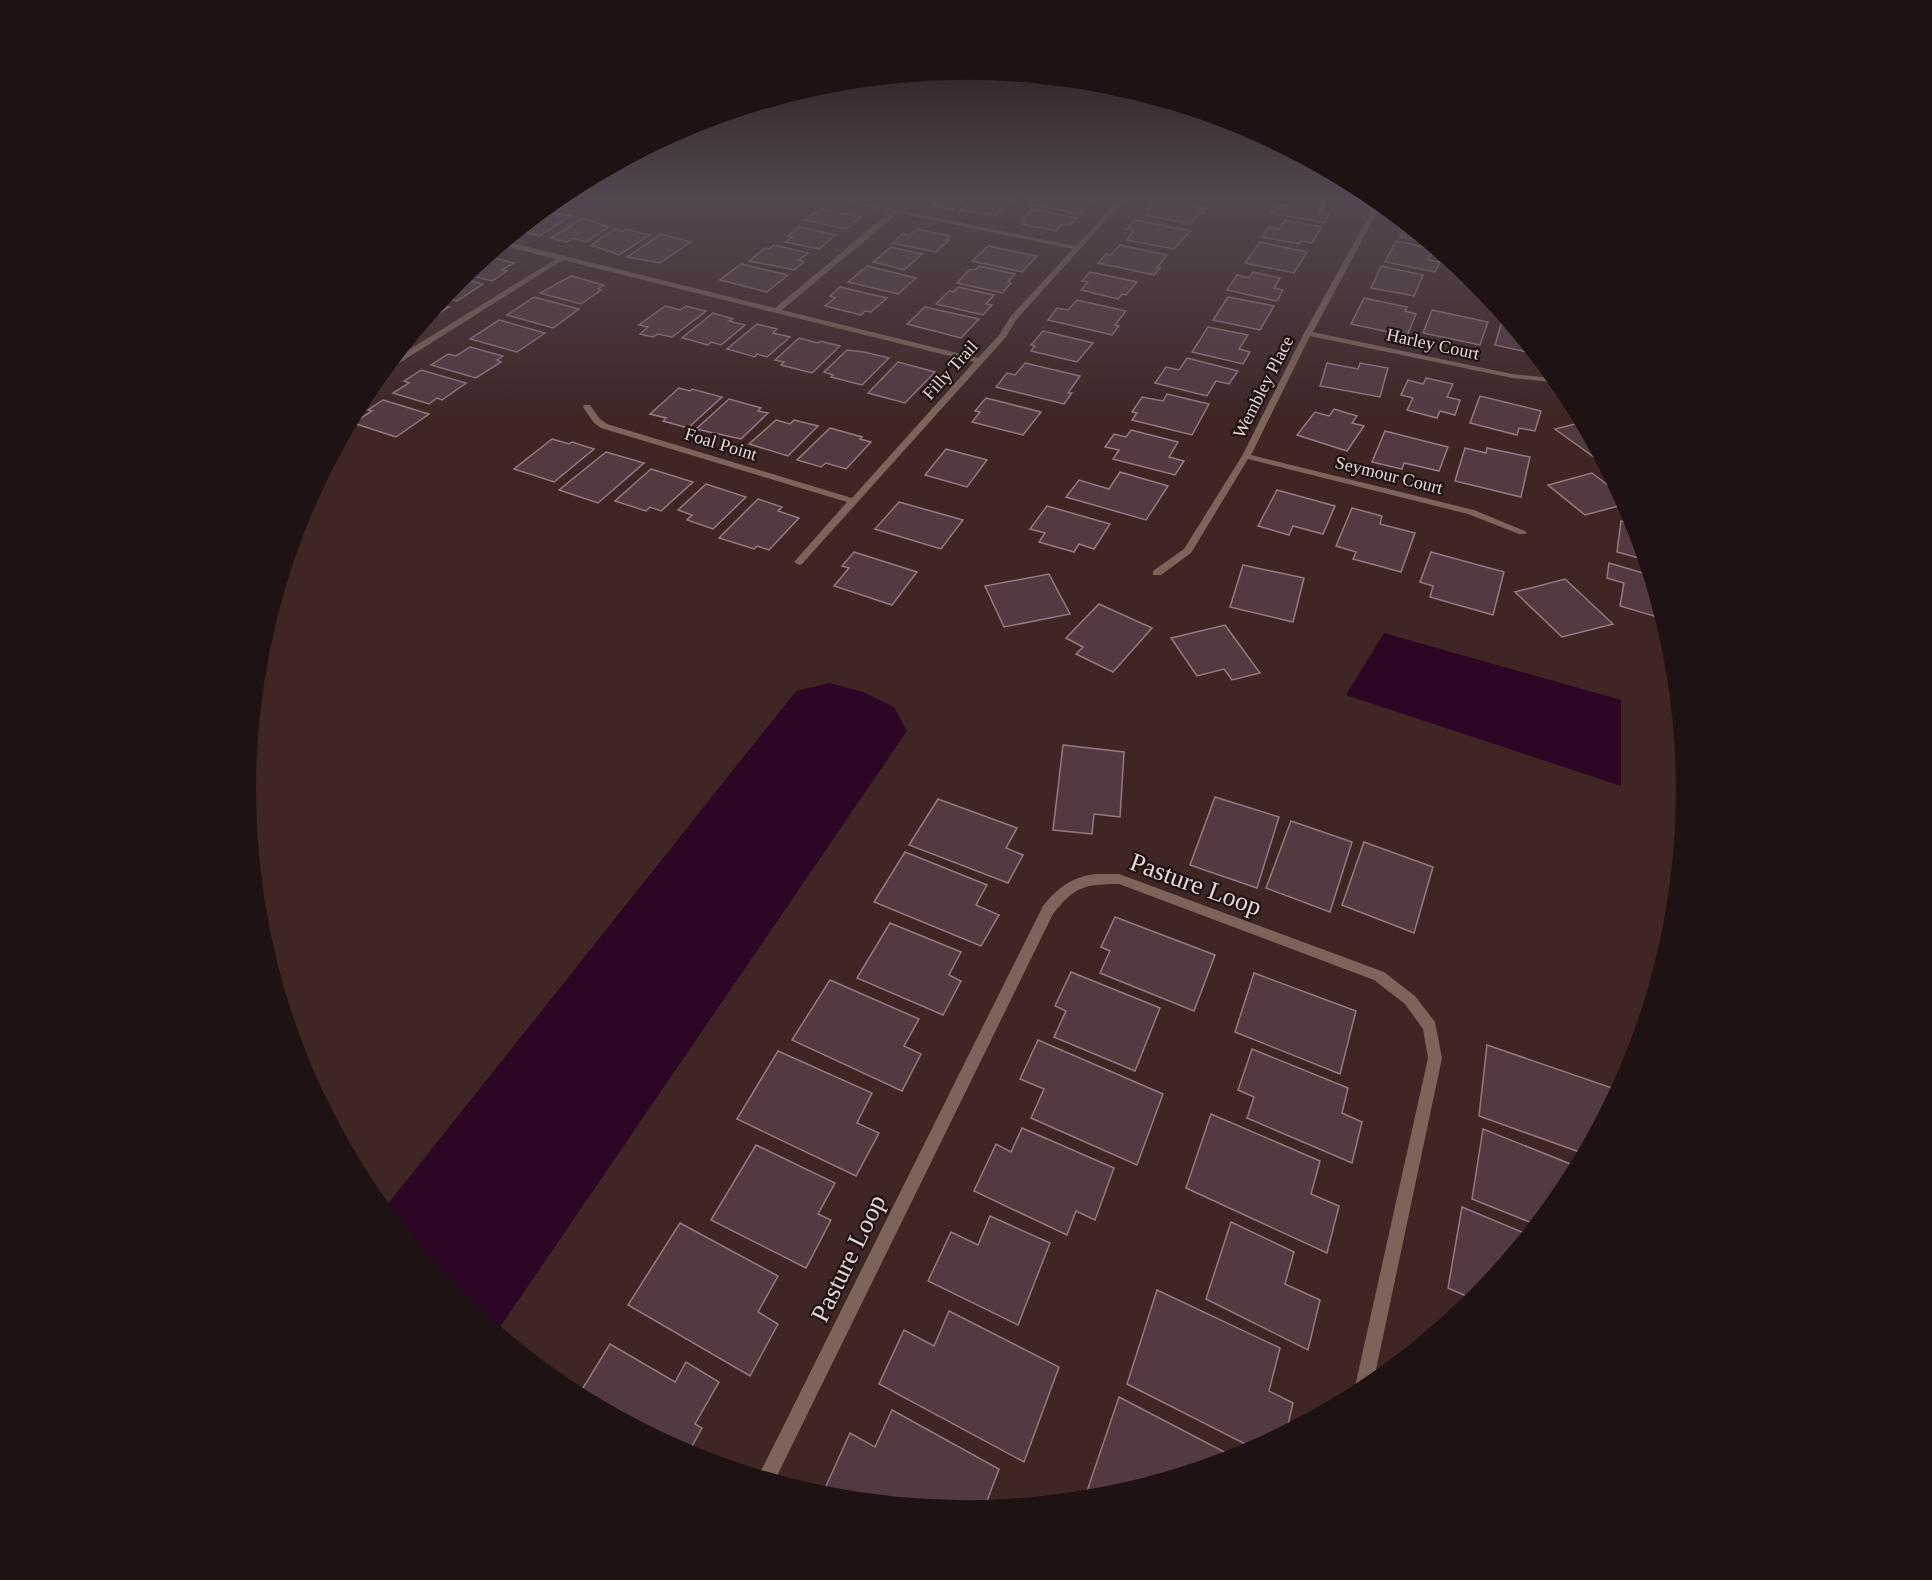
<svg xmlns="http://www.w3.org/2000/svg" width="1932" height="1580" viewBox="0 0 1932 1580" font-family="'Times New Roman',serif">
<rect width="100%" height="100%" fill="#3f2625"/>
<!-- water -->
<g fill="#2d0625">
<polygon points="1384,633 1621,700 1621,786 1346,695"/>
<polygon points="830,683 863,692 894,707 907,731 496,1333 456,1300 383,1210 796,691"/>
</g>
<!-- building -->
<g fill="#533a41" stroke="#967981" stroke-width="1.5">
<polygon points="924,198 966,198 952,210 933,205 937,202 922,199"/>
<polygon points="974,198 1003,198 1003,200 1011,201 996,215 960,211"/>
<polygon points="1037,198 1078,198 1092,200 1079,214 1030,204"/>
<polygon points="1156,198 1207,208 1202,214 1198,214 1190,224 1145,215"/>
<polygon points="1292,198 1325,203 1319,212 1329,214 1324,223 1271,213 1277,204 1286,206"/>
<polygon points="821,209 861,217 846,229 804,220"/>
<polygon points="1032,209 1077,218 1069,226 1063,224 1056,231 1022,224 1025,220 1021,220"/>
<polygon points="545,211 571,216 539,236 517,230"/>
<polygon points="582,218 609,227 586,242 572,238 567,242 551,238"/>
<polygon points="1135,220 1191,231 1174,249 1127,240 1134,230 1127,229"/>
<polygon points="1285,220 1322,227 1312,243 1301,241 1299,244 1262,237 1269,227 1279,229"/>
<polygon points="1407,224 1430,242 1400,237"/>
<polygon points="799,227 836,235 819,249 785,242 792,237 787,236"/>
<polygon points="615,229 622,231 626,229 650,235 619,255 591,245"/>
<polygon points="917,229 950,236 946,240 949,240 936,252 892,243 903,234 909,235"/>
<polygon points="661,234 691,242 660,263 627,257"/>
<polygon points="1396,241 1434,249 1428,260 1440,262 1435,272 1385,262"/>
<polygon points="1260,242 1307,252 1294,273 1245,263"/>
<polygon points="774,245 808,253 799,260 804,262 794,270 749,261 765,248 769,249"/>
<polygon points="1120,245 1167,255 1157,268 1160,268 1154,275 1098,263 1106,254 1111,255"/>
<polygon points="988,246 1037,256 1022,272 972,261"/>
<polygon points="891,247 922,254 904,270 873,262"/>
<polygon points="486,256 514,263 502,270 507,271 492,281 464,274"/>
<polygon points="741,264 788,275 767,292 720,280"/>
<polygon points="867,266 916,278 898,294 848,282"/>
<polygon points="979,266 1015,274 1008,282 1011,283 1002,293 957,283 970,269 975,270"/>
<polygon points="1381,266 1423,275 1414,296 1371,288"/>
<polygon points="1090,272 1137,282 1126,295 1122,294 1118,299 1081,290 1088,282 1082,281"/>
<polygon points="1253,272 1280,278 1274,288 1283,290 1277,301 1227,290 1237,275 1249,278"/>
<polygon points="571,276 604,285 598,289 601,290 581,304 540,293"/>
<polygon points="459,278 483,284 457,301 443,297"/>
<polygon points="840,287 887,298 871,312 865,311 861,315 825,306 835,298 830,296"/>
<polygon points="958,287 994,295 986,304 992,305 983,315 936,304 949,291 954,292"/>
<polygon points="534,297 579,309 553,328 507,315"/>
<polygon points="1228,297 1274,306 1260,330 1213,320"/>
<polygon points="1364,298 1407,307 1405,311 1416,314 1407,336 1351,324"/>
<polygon points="1077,300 1126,311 1115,325 1119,326 1112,335 1048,320 1057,308 1068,310"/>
<polygon points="437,304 449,307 420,324"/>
<polygon points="665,306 680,310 686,306 706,311 672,337 658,334 653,337 640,334 648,327 639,325"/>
<polygon points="925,307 979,319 961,338 907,324"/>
<polygon points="1432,310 1488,322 1480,345 1423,333"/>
<polygon points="713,313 733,319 729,321 745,325 721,345 711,342 708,345 682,338"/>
<polygon points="1503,318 1507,319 1536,354 1495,345"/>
<polygon points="499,320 545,333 517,352 470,339"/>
<polygon points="757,324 777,329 773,333 790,337 767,357 757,354 755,357 727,349"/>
<polygon points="1208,327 1248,335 1239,349 1250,352 1243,364 1192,352"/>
<polygon points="1043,331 1093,343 1077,362 1031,351 1035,346 1031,345"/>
<polygon points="799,338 818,343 820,341 840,346 812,373 781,365 784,362 775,360"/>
<polygon points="470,347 503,356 497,360 501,362 476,378 431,365 448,354 456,356"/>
<polygon points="847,350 864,352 889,358 862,385 831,377 833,375 824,372"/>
<polygon points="1187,358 1238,371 1229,384 1216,381 1207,396 1155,383 1166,367 1179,370"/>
<polygon points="898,362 935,372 905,403 868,393"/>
<polygon points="1025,363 1080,376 1068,393 1072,393 1064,404 996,387 1007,373 1015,375"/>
<polygon points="1327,363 1358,369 1360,363 1388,368 1380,397 1320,386"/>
<polygon points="421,370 466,383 442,400 437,398 429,404 393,393 409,383 404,381"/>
<polygon points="1426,378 1453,384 1447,397 1460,400 1455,415 1440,411 1437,418 1407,410 1413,398 1401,395 1408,380 1423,384"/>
<polygon points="679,388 690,391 692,389 722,397 688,428 663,421 666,418 650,414"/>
<polygon points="1167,394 1209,404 1192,435 1132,420 1137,413 1132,412 1142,397 1163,401"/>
<polygon points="1480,396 1541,411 1535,431 1519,428 1517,435 1470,423"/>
<polygon points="986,398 1041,412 1023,435 972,422 980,412 975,411"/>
<polygon points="729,399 761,408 758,411 768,413 741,439 696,429"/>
<polygon points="383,400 429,414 396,437 353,423 372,411 368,410"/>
<polygon points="1334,409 1357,416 1352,423 1364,426 1347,451 1297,435 1315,412 1329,416"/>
<polygon points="776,420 790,424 794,420 818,426 788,456 749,444"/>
<polygon points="1583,422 1604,462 1602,463 1555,429"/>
<polygon points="830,428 862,437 860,439 871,442 846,469 826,463 821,467 797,460"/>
<polygon points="1131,430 1178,442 1169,457 1184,461 1175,475 1113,459 1119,450 1105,447 1114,434 1126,437"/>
<polygon points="1385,431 1448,447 1439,471 1404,463 1402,469 1372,462"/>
<polygon points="552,439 569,444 572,442 594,449 554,482 514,469"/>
<polygon points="1465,448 1486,453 1487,448 1530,457 1521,497 1455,481"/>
<polygon points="946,449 987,460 967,487 925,475"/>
<polygon points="606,452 644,463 598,503 559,490"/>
<polygon points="651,469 693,482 661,511 650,507 646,511 615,501"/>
<polygon points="1120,472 1168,486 1146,520 1066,497 1079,480 1109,489"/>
<polygon points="1592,473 1623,497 1626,504 1585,515 1548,485"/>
<polygon points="706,484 746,497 713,529 687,520 692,515 678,510"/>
<polygon points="1277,490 1335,506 1323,534 1293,526 1289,535 1258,526"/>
<polygon points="758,499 782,507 778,511 799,518 769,550 757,546 754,549 719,538"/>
<polygon points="899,502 963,520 941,549 875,529"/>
<polygon points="1047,506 1110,524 1094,549 1079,544 1074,552 1039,542 1045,533 1030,529"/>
<polygon points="1352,508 1382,516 1380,524 1415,533 1401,572 1353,559 1356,552 1336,546"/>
<polygon points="1621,521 1635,524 1646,560 1617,552"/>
<polygon points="854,552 917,572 892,605 834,586 849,568 842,566"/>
<polygon points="1431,552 1504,572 1493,615 1430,597 1433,586 1420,582"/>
<polygon points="1609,563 1650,575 1664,619 1620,606 1624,583 1607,578"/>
<polygon points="1243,565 1304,578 1293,622 1230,607"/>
<polygon points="1049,574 1070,614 1004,627 985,586"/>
<polygon points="1565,579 1613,624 1562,637 1515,592"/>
<polygon points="1099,604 1152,628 1113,672 1076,654 1083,647 1066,638"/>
<polygon points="1225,625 1260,673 1232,680 1224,669 1197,676 1171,638"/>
<polygon points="1063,745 1124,752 1120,817 1094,814 1092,834 1053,830"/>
<polygon points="1215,797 1279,817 1257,888 1190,865"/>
<polygon points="938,799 1017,828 1006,848 1023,855 1008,883 909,845"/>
<polygon points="1291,821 1352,842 1330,912 1266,888"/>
<polygon points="1364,842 1433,867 1414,933 1342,905"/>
<polygon points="905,852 987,885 976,905 999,915 981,946 874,902"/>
<polygon points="1115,917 1215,955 1194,1011 1100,973 1110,951 1101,947"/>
<polygon points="890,923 961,952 949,975 961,981 943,1015 857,978"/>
<polygon points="1071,972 1160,1008 1135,1071 1054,1037 1066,1011 1055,1006"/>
<polygon points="1254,973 1356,1011 1340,1074 1235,1032"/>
<polygon points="830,980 919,1019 904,1046 921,1054 902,1091 792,1040"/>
<polygon points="1038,1040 1163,1094 1137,1165 1031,1118 1044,1089 1020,1079"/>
<polygon points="1487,1045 1612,1088 1612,1104 1585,1154 1479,1116"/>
<polygon points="1252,1049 1348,1088 1342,1113 1362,1122 1352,1163 1247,1118 1254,1097 1238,1090"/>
<polygon points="778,1051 872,1093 857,1123 879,1133 856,1176 737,1119"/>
<polygon points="1211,1114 1320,1161 1311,1194 1339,1206 1327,1253 1186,1188"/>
<polygon points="1022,1128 1114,1168 1095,1220 1076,1211 1067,1235 974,1191 996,1144 1011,1152"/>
<polygon points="1483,1129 1578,1167 1565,1191 1537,1225 1472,1199"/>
<polygon points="756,1145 835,1183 818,1214 831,1220 806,1268 711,1220"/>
<polygon points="1462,1207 1529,1235 1475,1300 1448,1288"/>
<polygon points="990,1216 1050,1243 1018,1325 928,1281 951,1232 978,1245"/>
<polygon points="1231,1222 1294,1252 1285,1284 1320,1300 1308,1350 1206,1299"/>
<polygon points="680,1223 778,1276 758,1312 778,1324 750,1376 628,1305"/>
<polygon points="1157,1290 1280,1348 1269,1391 1293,1403 1286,1433 1255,1449 1127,1384"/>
<polygon points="949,1311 1059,1367 1024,1462 879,1384 904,1330 934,1346"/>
<polygon points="610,1344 675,1382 686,1362 719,1382 695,1424 702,1428 687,1455 578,1396"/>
<polygon points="1119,1397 1236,1458 1106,1497 1094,1498 1086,1494"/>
<polygon points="892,1410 999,1469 984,1509 966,1511 822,1495 850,1433 875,1447"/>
</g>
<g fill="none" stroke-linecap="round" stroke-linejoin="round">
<!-- minor -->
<g fill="#7c645a" fill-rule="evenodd">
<path d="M839 198 1076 246 1120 198H1126L1016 320 1006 337 802 564 799 565 794 562 847 502 601 428 594 423 583 407 584 405H590L600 419 607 424 852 498 974 362 563 260 385 372H381L389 362 556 259 500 245 504 241 775 308 891 211 839 200ZM898 213 1073 249 1010 317 1000 334 978 358 782 310Z"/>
<polygon points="1378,200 1382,203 1313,332 1512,374 1552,378 1556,380 1552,382 1512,378 1310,336 1251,455 1474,510 1527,532 1525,534 1519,534 1468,514 1248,459 1191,553 1161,575 1153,575 1153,571 1184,549 1242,456 1304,333"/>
<path d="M1095 874H1119L1384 972 1415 996 1435 1022 1442 1058 1373 1384 1356 1395 1354 1391 1428 1058 1423 1029 1405 1004 1374 980 1119 884C1084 884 1074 887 1053 914L774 1482 758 1477 1043 906C1058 888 1071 877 1095 874Z"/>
</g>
</g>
<!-- sky -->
<linearGradient id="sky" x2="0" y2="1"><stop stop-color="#231514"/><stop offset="0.47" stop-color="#524751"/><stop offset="1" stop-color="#524751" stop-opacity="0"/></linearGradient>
<rect width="1932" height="419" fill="url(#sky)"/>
<g text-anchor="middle" stroke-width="4.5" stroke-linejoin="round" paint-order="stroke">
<!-- far-street labels -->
<g font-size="18" fill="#e7d6d5" stroke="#1e1312">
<text transform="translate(1433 344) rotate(12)" y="6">Harley Court</text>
<text transform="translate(950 370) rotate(-48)" y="6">Filly Trail</text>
<text transform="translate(1263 387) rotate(-63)" y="6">Wembley Place</text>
<text transform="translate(721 444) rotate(17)" y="6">Foal Point</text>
<text transform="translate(1389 475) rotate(14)" y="6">Seymour Court</text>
</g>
<!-- near-street labels -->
<g font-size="26" fill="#e7d6d5" stroke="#1e1312">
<text transform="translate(1196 884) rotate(20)" y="9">Pasture Loop</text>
<text transform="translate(848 1258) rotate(-64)" y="9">Pasture Loop</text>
</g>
</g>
<!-- crop -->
<path d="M0 0H1932V1580H0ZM256 790a710 710 0 1 1 1420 0a710 710 0 1 1-1420 0Z" fill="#1e1312" fill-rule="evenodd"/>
</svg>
